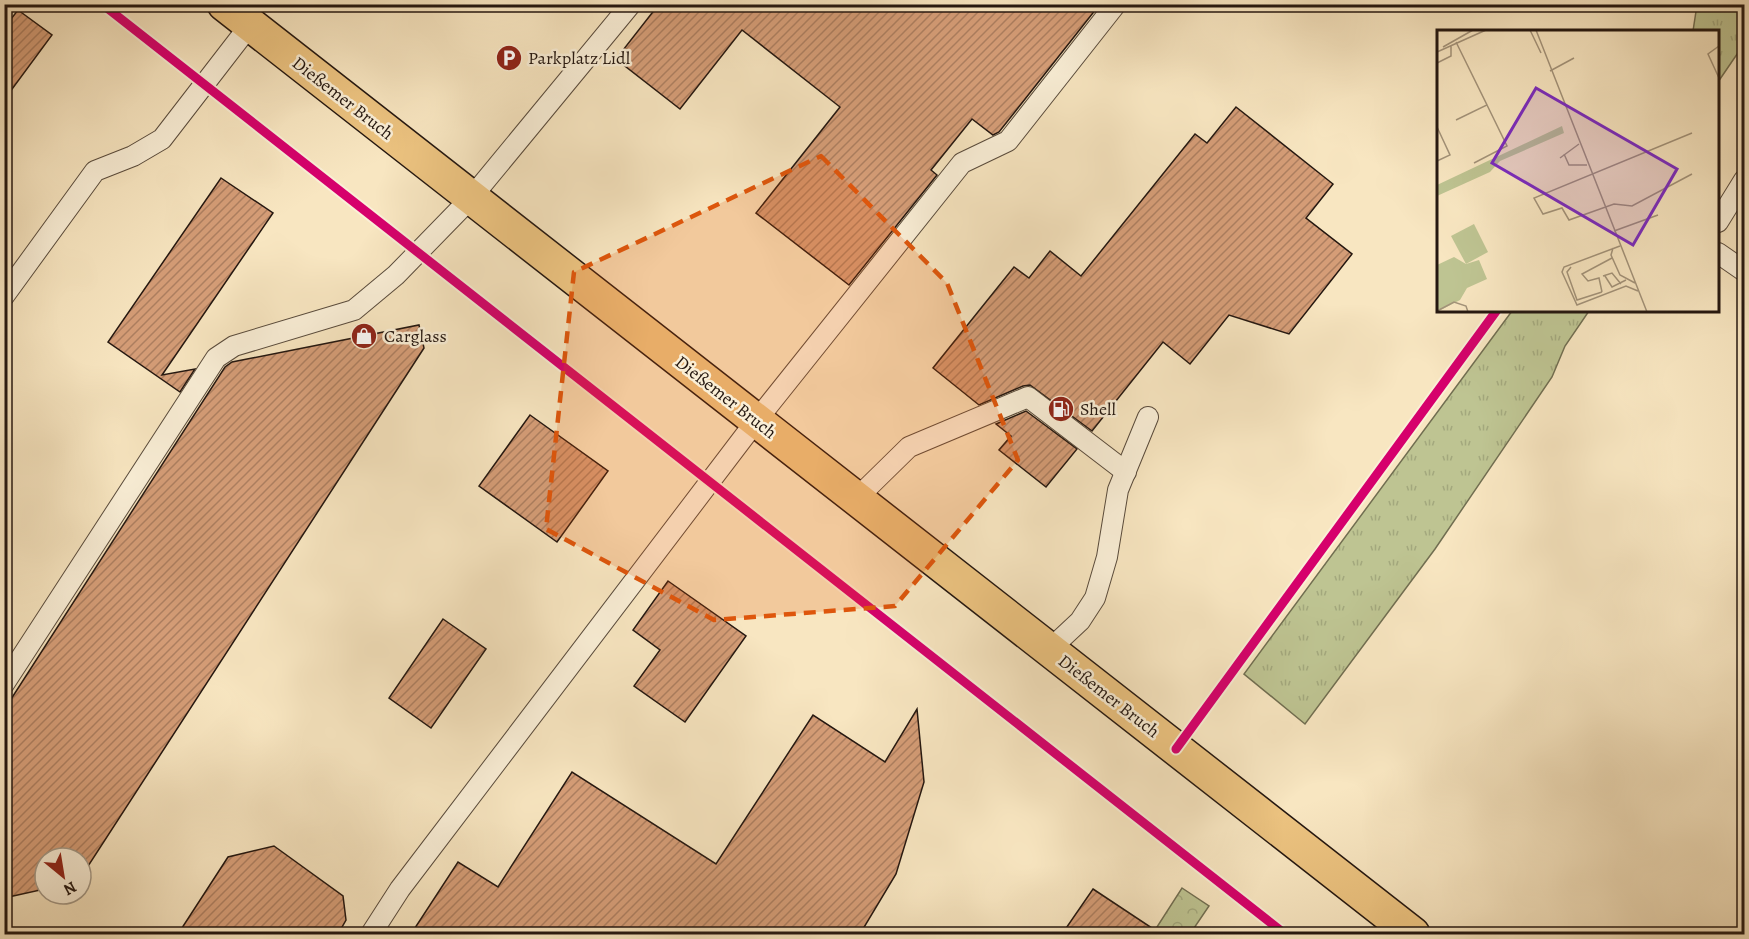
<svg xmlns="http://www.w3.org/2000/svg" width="1749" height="939" viewBox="0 0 1749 939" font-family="Alegreya,serif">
<defs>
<pattern id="grass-tufts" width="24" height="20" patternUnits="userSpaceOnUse" patternTransform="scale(1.5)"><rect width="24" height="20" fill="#bec492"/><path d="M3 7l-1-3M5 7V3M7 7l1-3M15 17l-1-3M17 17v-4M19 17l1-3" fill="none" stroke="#a3a87d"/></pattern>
<pattern id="park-crowns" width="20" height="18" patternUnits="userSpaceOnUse" patternTransform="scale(1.5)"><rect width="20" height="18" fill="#bec492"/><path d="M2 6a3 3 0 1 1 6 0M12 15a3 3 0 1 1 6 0" fill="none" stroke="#a3a87d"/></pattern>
<pattern id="building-hatch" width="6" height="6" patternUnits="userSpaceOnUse" patternTransform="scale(1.5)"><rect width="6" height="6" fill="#d59d77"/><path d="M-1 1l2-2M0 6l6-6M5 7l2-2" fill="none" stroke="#ad7f60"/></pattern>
</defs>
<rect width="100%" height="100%" fill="#f8e6c1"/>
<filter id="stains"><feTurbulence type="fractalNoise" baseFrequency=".00333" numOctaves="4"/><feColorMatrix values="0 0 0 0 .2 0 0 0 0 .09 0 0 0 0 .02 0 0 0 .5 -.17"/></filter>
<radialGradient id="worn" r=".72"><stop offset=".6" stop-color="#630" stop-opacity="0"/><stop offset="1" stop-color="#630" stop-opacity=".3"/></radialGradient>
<!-- grass -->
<g fill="url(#grass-tufts)" stroke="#716e51" stroke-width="1.5">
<polygon points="1697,5 1744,5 1744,44 1718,82 1718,32 1693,31"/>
<polygon points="1512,311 1589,311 1565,346 1552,377 1435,549 1305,724 1244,674"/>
</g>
<!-- park -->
<polygon fill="url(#park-crowns)" stroke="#716e51" stroke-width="1.5" points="1182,888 1209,906 1190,934 1161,934 1155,930"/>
<!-- building -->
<g fill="url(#building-hatch)" stroke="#241710" stroke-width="1.5">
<polygon points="659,4 1100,4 999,132 993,135 972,119 931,170 937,175 849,285 756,213 840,107 742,30 680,109 616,59"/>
<polygon points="18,10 52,35 4,100 4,28"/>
<polygon points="1236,107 1333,184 1306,218 1352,254 1289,334 1229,315 1190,364 1163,342 1092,431 1030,385 1023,386 979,405 933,368 1014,267 1029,278 1050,251 1081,276 1195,134 1207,143"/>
<polygon points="221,178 273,213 162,375 195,369 180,392 108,342"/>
<polygon points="419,325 424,348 81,877 81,858 45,858 45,889 4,898 4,710 225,367 232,362"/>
<polygon points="1026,411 1077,449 1046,487 999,450 1011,436 996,424"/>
<polygon points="530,415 608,471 557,542 479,486"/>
<polygon points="668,581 746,636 685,722 634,686 660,650 633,630"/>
<polygon points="443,619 486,649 431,728 389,698"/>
<polygon points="917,709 924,782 896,874 860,934 411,934 458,862 498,887 572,772 716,864 813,715 885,762"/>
<polygon points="274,846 343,896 346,920 338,934 178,934 228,857"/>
<polygon points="1093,889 1161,934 1062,934"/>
</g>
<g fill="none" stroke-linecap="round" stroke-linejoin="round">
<!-- lane casing -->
<g stroke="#594b3c" stroke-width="22">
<g id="lane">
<polyline points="1718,222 1744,180"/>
<polyline points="1718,253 1744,271"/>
<polyline points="4,296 95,171 133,156 162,139 250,25"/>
<polyline points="856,499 909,447 1028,397 1126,472"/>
<polyline points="1049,650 1080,621 1095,598 1107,557 1118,490 1148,417"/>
<polyline points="4,684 216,358 234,346 354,310 396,275 471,198 631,4"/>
<polyline points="371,934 400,889 756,421 962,163 1008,141 1116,4"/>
</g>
</g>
<!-- primary casing -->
<g stroke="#241710" stroke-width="36">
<polyline id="primary" points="224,4 1413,934"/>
</g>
<!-- lane -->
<use href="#lane" stroke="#faefd7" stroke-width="20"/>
<!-- primary -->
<use href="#primary" stroke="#ecc380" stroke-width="33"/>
<!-- cycleway casing -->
<g stroke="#faefd7" stroke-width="13">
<g id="cycleway">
<polyline points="102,4 1285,934"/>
<polyline points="1176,749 1497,310"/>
</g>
</g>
<!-- cycleway -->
<use href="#cycleway" stroke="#d6006c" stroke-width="9"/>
</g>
<!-- marked area -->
<path fill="#de560c" fill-opacity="0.2" stroke="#de560c" stroke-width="4.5" stroke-dasharray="12 8" stroke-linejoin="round" d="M821 156 947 283 1018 460 895 606 714 620 546 529 574 272Z"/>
<!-- icons -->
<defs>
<g id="parking-disc" transform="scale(1.35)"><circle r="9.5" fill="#8f2418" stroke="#faefd7"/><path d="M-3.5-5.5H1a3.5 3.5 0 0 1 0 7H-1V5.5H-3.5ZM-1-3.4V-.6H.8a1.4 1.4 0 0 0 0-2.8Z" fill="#fff"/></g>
<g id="shop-disc" transform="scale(1.35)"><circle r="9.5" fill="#8f2418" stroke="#faefd7"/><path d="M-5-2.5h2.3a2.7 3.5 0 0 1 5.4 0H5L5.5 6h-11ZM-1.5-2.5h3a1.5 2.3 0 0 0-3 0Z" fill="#fff"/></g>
<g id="fuel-disc" transform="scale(1.35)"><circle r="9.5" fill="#8f2418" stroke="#faefd7"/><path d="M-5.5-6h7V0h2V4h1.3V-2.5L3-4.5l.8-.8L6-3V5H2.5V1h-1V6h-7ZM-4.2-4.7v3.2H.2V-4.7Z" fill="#fff"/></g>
</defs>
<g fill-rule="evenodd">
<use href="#parking-disc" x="509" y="58"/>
<use href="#shop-disc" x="364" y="336"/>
<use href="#fuel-disc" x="1061" y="409"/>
</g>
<g text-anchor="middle" stroke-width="5" stroke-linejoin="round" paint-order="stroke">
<!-- poi labels -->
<g font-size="18" fill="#241710" stroke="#faefd7" text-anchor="start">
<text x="528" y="64">Parkplatz Lidl</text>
<text x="384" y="342">Carglass</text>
<text x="1080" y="415">Shell</text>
</g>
<!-- street labels -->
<g font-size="18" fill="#241710" stroke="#faefd7">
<text transform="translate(343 98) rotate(38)" y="6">Dießemer Bruch</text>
<text transform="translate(726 397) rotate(38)" y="6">Dießemer Bruch</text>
<text transform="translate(1109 696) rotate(38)" y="6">Dießemer Bruch</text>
</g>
</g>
<!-- overview -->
<g transform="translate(1437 30)">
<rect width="282" height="282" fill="#f8e6c1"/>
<path d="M125 96 127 103 63 131 53 142 0 166V155Z" fill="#bec492"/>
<path d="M37 194 51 222 29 234 14 206Z" fill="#bec492"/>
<path d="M17 227 29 234 42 230 50 249 30 258 23 270 0 282V235Z" fill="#bec492"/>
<path fill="none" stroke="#a3937a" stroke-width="1.5" d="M93 0 104 23M99 0 210 282M282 16 271 24 282 48M6 17 36 0M0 22 49 0M0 33 14 26V16M113 41 137 28M19 90 50 75 19 12M0 97 13 125 0 131M127 124 132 135H150M123 128 142 114M37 133 70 116 50 75M255 144 195 176 177 174 132 190 125 178 106 184 97 168 255 103M177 201 221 185M183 216 127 237 125 242 140 275 189 256 201 261M176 218 174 225 183 245 198 253M134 237 130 242 140 270 165 262M166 246 175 243 184 254M168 246 175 257 189 250M165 262 162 248 151 251 145 244 175 228M0 281 17 272 29 276 31 282"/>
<path fill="#7b2cbf" fill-opacity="0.15" stroke="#7b2cbf" stroke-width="3" d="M99 58 240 139 196 215 55 133Z"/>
<rect width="282" height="282" fill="none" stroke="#241710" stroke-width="3"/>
</g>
<!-- margin -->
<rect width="1749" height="939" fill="none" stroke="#f8e6c1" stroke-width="24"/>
<rect x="6" y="6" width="1737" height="927" fill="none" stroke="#241710" stroke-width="3"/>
<rect x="12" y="12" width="1725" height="915" fill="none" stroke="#241710" stroke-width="1.5"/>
<!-- north arrow -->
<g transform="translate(63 876) rotate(150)"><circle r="28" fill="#faefd7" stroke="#a49987" stroke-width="1.5"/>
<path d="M0-4.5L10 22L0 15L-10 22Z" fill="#8f2418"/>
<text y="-9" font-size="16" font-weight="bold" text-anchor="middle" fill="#241710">N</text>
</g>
<rect width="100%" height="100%" filter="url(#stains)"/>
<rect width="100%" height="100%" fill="url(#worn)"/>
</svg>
